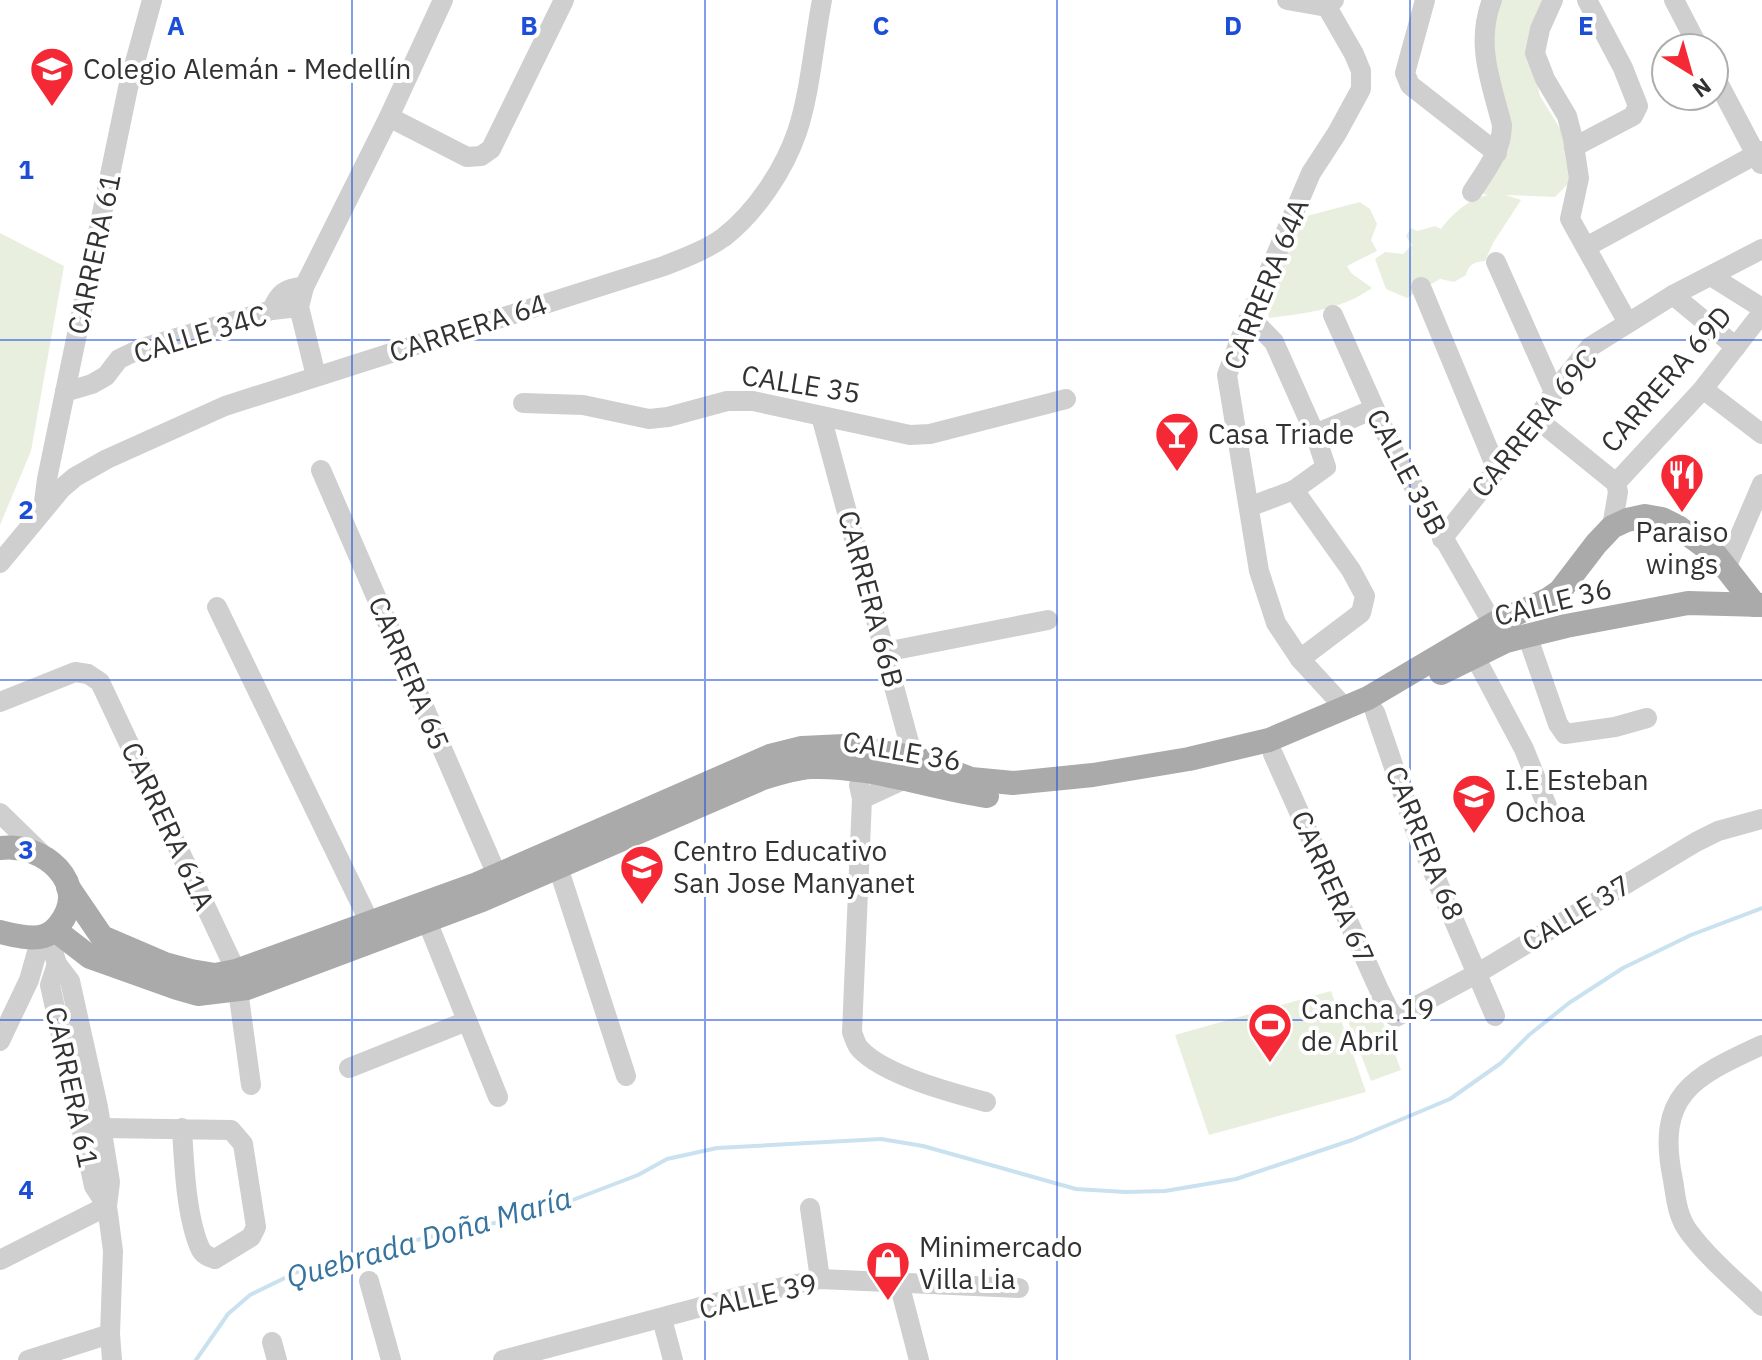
<svg xmlns="http://www.w3.org/2000/svg" width="1762" height="1360" viewBox="0 0 1762 1360" font-family="'IBM Plex Sans',sans-serif">
<rect width="100%" height="100%" fill="#fff"/>
<!-- green -->
<g fill="#e8efdf">
<path d="M1495 0H1547L1530 53 1540 96 1567 140 1573 179 1555 197 1506 195 1521 200 1493 243 1485 261C1474 262 1469 264 1466 275L1454 282 1440 279 1407 298 1386 289 1375 259 1385 252 1403 254 1412 245 1406 236 1411 228 1417 231 1435 226 1441 229C1452 214 1470 198 1488 195L1478 193 1501 153 1487 53Z"/>
<path d="M1360 202 1370 209 1377 224 1371 240 1377 251 1347 266 1351 273 1372 288C1341 310 1306 313 1269 318L1267 304 1299 218Z"/>
<polygon points="0,233 64,266 31,451 0,525"/>
<polygon points="1331,991 1366,1092 1209,1135 1175,1035"/>
<polygon points="1376,1003 1401,1070 1371,1081 1346,1016"/>
</g>
<g fill="none" stroke-linecap="round" stroke-linejoin="round">
<!-- stream -->
<polyline stroke="#cae1f0" stroke-width="4" points="196,1360 228,1314 250,1295 297,1272 366,1251 536,1214 638,1175 667,1159 717,1148 881,1139 923,1146 1076,1189 1125,1192 1165,1191 1236,1179 1352,1140 1450,1099 1501,1063 1529,1035 1569,1003 1623,968 1691,935 1762,908"/>
<!-- minor -->
<g stroke="#cfcfcf" stroke-width="20">
<polyline points="1287,0 1327,7"/>
<polyline points="1334,0 1327,7 1354,54 1361,71 1361,89 1337,133 1311,173 1241,337 1227,375 1259,571 1276,623 1300,659 1345,708"/>
<polyline points="1425,0 1405,73 1410,85 1497,153"/>
<polyline points="1553,0 1540,29 1535,53 1545,79 1567,116 1573,139 1579,178 1570,219 1628,323"/>
<polyline points="1674,0 1699,48"/>
<polyline points="1714,75 1761,164"/>
<polyline points="389,117 467,157 481,156 491,149 564,0"/>
<polyline points="1574,147 1633,116 1638,106 1623,68 1587,0"/>
<path d="M1472 192C1486 170 1502 151 1502 125 1491 82 1475 44 1492 0"/>
<polyline points="1586,247 1762,151"/>
<polyline points="1496,262 1554,392"/>
<polyline points="1711,276 1762,308"/>
<polyline points="1421,287 1497,470"/>
<polyline points="1673,295 1736,347"/>
<path d="M272 310C278 294 286 287 304 287"/>
<polyline points="1333,315 1394,452 1493,624"/>
<polyline points="316,376 299,307 304,287 389,117 443,0"/>
<polyline points="1703,389 1762,434"/>
<polyline points="65,392 92,384 106,376 119,359 142,348 272,310 299,307"/>
<polyline points="523,403 583,405 649,419 668,417 727,401 753,401 910,435 930,434 1066,399"/>
<polyline points="821,416 913,757 903,780 862,799"/>
<polyline points="1537,419 1616,483 1618,492 1612,527"/>
<polyline points="1315,434 1374,409"/>
<polyline points="321,470 497,875"/>
<polyline points="1616,483 1703,389 1762,313"/>
<polyline points="1294,490 1351,570 1365,596 1361,613 1300,659"/>
<polyline points="1249,507 1294,490 1326,467 1315,434 1274,342 1250,317"/>
<polyline points="43,509 47,479 128,88 152,0"/>
<polyline points="1442,539 1537,419 1554,392 1590,347 1673,295 1762,249"/>
<path d="M0 563 62 488 75 477 107 459 225 406 664 266C684 258 706 250 724 237 756 212 784 170 797 132 810 94 814 41 822 0"/>
<polyline points="1726,568 1762,484"/>
<polyline points="217,607 370,923"/>
<polyline points="1527,635 1558,724 1565,734 1615,727 1647,718"/>
<polyline points="885,652 1048,620"/>
<polyline points="1474,655 1524,749 1547,806"/>
<polyline points="0,702 75,672 88,674 100,682 236,971"/>
<polyline points="1375,712 1416,832 1495,1016"/>
<polyline points="1273,754 1380,992 1391,1014 1396,1017 1478,973 1696,842 1718,831 1762,819"/>
<path d="M859 785 862 799 852 1032C854 1037 856 1045 860 1049 884 1075 952 1093 986 1102"/>
<polyline points="0,813 42,854"/>
<polyline points="558,867 626,1076"/>
<polyline points="427,921 498,1097"/>
<polyline points="48,935 57,964 70,981 98,1107 110,1182 107,1206 113,1251 110,1334 112,1360"/>
<polyline points="57,964 50,985 94,1186 107,1206"/>
<polyline points="238,990 251,1085"/>
<polyline points="0,1041 29,980 41,938"/>
<path d="M1762 1045C1693 1077 1655 1094 1673 1180 1676 1198 1677 1216 1689 1232 1709 1259 1737 1282 1762 1306"/>
<polyline points="349,1068 467,1021"/>
<path d="M102 1128 231 1130 243 1144 256 1227 251 1237 215 1259C209 1257 203 1255 200 1248 186 1216 184 1163 182 1128"/>
<polyline points="810,1208 820,1279"/>
<polyline points="0,1260 107,1206"/>
<polyline points="369,1281 391,1360"/>
<polyline points="899,1283 919,1360"/>
<polyline points="662,1319 673,1360"/>
<polyline points="272,1342 277,1360"/>
<polyline points="28,1360 110,1334"/>
<polyline points="503,1360 742,1296 820,1279 1019,1288"/>
</g>
<!-- major -->
<g stroke="#aaa" stroke-width="24">
<polyline points="1441,673 1506,641 1566,626 1688,603 1762,605"/>
<path d="M0 848C43 842 92 884 59 925 55 930 50 934 44 936 31 940 12 935 0 932"/>
<polyline points="68,887 102,937 165,964 191,971 215,975 236,971 477,884 770,756 802,748 844,746 913,757 971,779 1013,783 1093,775 1189,759 1269,740 1368,698 1493,624 1547,600 1560,591 1596,544 1612,527 1627,520 1645,516 1662,519 1678,527 1715,554 1755,605"/>
<path d="M55 930 90 957 177 988 198 994 247 988 482 900 763 778C779 773 795 768 811 767 870 765 929 788 987 796"/>
</g>
</g>
<!-- grid -->
<path fill="none" stroke="#1d4ed8" stroke-width="2" stroke-opacity="0.55" d="M352 0V1360M705 0V1360M1057 0V1360M1410 0V1360M0 340H1762M0 680H1762M0 1020H1762"/>
<!-- icons -->
<defs>
<g id="school-pin" transform="scale(2.3)"><path d="M0 17L-7.5 6A9.5 9.5 0 1 1 7.5 6Z" fill="#f52835" stroke="#fff"/><path d="M0-5L7-2L0 1L-7-2ZM-4 1L0 2.5L4 1V4Q0 6-4 4Z" fill="#fff"/></g>
<g id="bar-pin" transform="scale(2.3)"><path d="M0 17L-7.5 6A9.5 9.5 0 1 1 7.5 6Z" fill="#f52835" stroke="#fff"/><path d="M-6-5H6L.8 .8V4.5H3.5V6h-7V4.5H-.8V.8Z" fill="#fff"/></g>
<g id="restaurant-pin" transform="scale(2.3)"><path d="M0 17L-7.5 6A9.5 9.5 0 1 1 7.5 6Z" fill="#f52835" stroke="#fff"/><path d="M-5-6h1v4h1v-4h1v4h1v-4h1v5L-1.5 .5V6h-2V.5L-5-1ZM5-6V6H3V1.5H1.5Q1.5-4 5-6Z" fill="#fff"/></g>
<g id="stadium-pin" transform="scale(2.3)"><path d="M0 17L-7.5 6A9.5 9.5 0 1 1 7.5 6Z" fill="#f52835" stroke="#fff"/><path d="M0-5a6.5 5 0 1 0 0 10a6.5 5 0 1 0 0-10ZM-3.5-1.8h7v3.6h-7Z" fill="#fff"/></g>
<g id="shop-pin" transform="scale(2.3)"><path d="M0 17L-7.5 6A9.5 9.5 0 1 1 7.5 6Z" fill="#f52835" stroke="#fff"/><path d="M-5-2.5h2.3a2.7 3.5 0 0 1 5.4 0H5L5.5 6h-11ZM-1.5-2.5h3a1.5 2.3 0 0 0-3 0Z" fill="#fff"/></g>
</defs>
<g fill-rule="evenodd">
<use href="#school-pin" x="52" y="69"/>
<use href="#bar-pin" x="1177" y="434"/>
<use href="#restaurant-pin" x="1682" y="475"/>
<use href="#school-pin" x="1474" y="796"/>
<use href="#school-pin" x="642" y="867"/>
<use href="#stadium-pin" x="1270" y="1025"/>
<use href="#shop-pin" x="888" y="1263"/>
</g>
<g text-anchor="middle" stroke-width="8" stroke-linejoin="round" paint-order="stroke">
<!-- poi labels -->
<g font-size="28" fill="#323232" stroke="#fff" text-anchor="start">
<text x="83" y="79">Colegio Alemán - Medellín</text>
<text x="1208" y="444">Casa Triade</text>
<text x="1682" y="542" text-anchor="middle">Paraiso<tspan x="1682" dy="32">wings</tspan></text>
<text x="1505" y="790">I.E Esteban<tspan x="1505" dy="32">Ochoa</tspan></text>
<text x="673" y="861">Centro Educativo<tspan x="673" dy="32">San Jose Manyanet</tspan></text>
<text x="1301" y="1019">Cancha 19<tspan x="1301" dy="32">de Abril</tspan></text>
<text x="919" y="1257">Minimercado<tspan x="919" dy="32">Villa Lia</tspan></text>
</g>
<!-- street labels -->
<g font-size="28" fill="#323232" stroke="#fff">
<text transform="translate(94 254) rotate(-78)" y="10">CARRERA 61</text>
<text transform="translate(1266 284) rotate(-68)" y="10">CARRERA 64A</text>
<text transform="translate(468 328) rotate(-18)" y="10">CARRERA 64</text>
<text transform="translate(200 334) rotate(-17)" y="10">CALLE 34C</text>
<text transform="translate(1666 379) rotate(-49)" y="10">CARRERA 69D</text>
<text transform="translate(801 384) rotate(9)" y="10">CALLE 35</text>
<text transform="translate(1534 423) rotate(-51)" y="10">CARRERA 69C</text>
<text transform="translate(1407 472) rotate(62)" y="10">CALLE 35B</text>
<text transform="translate(871 599) rotate(75)" y="10">CARRERA 66B</text>
<text transform="translate(1553 602) rotate(-14)" y="10">CALLE 36</text>
<text transform="translate(409 673) rotate(67)" y="10">CARRERA 65</text>
<text transform="translate(902 751) rotate(10)" y="10">CALLE 36</text>
<text transform="translate(168 826) rotate(65)" y="10">CARRERA 61A</text>
<text transform="translate(1425 843) rotate(68)" y="10">CARRERA 68</text>
<text transform="translate(1333 887) rotate(66)" y="10">CARRERA 67</text>
<text transform="translate(1576 913) rotate(-31)" y="10">CALLE 37</text>
<text transform="translate(72 1087) rotate(78)" y="10">CARRERA 61</text>
<text transform="translate(758 1296) rotate(-13)" y="10">CALLE 39</text>
</g>
<!-- water labels -->
<g font-size="30" font-style="italic" fill="#37749d" stroke="#fff">
<text transform="translate(429 1238) rotate(-16)" y="10">Quebrada Doña María</text>
</g>
</g>
<g font-size="26" text-anchor="middle" font-weight="bold" fill="#1d4ed8" stroke="#fff" stroke-width="8" stroke-linejoin="round" paint-order="stroke">
<text x="176" y="35">A</text>
<text x="529" y="35">B</text>
<text x="881" y="35">C</text>
<text x="1233" y="35">D</text>
<text x="1586" y="35">E</text>
<text x="26" y="179">1</text>
<text x="26" y="519">2</text>
<text x="26" y="859">3</text>
<text x="26" y="1199">4</text>
</g>
<!-- north arrow -->
<g transform="translate(1690 72) rotate(143)"><circle r="38" fill="#ffffff" stroke="#adadad" stroke-width="2"/>
<path d="M0-6L14 30L0 20L-14 30Z" fill="#f52835"/>
<text y="-12" font-size="22" font-weight="bold" text-anchor="middle" fill="#323232">N</text>
</g>
</svg>
